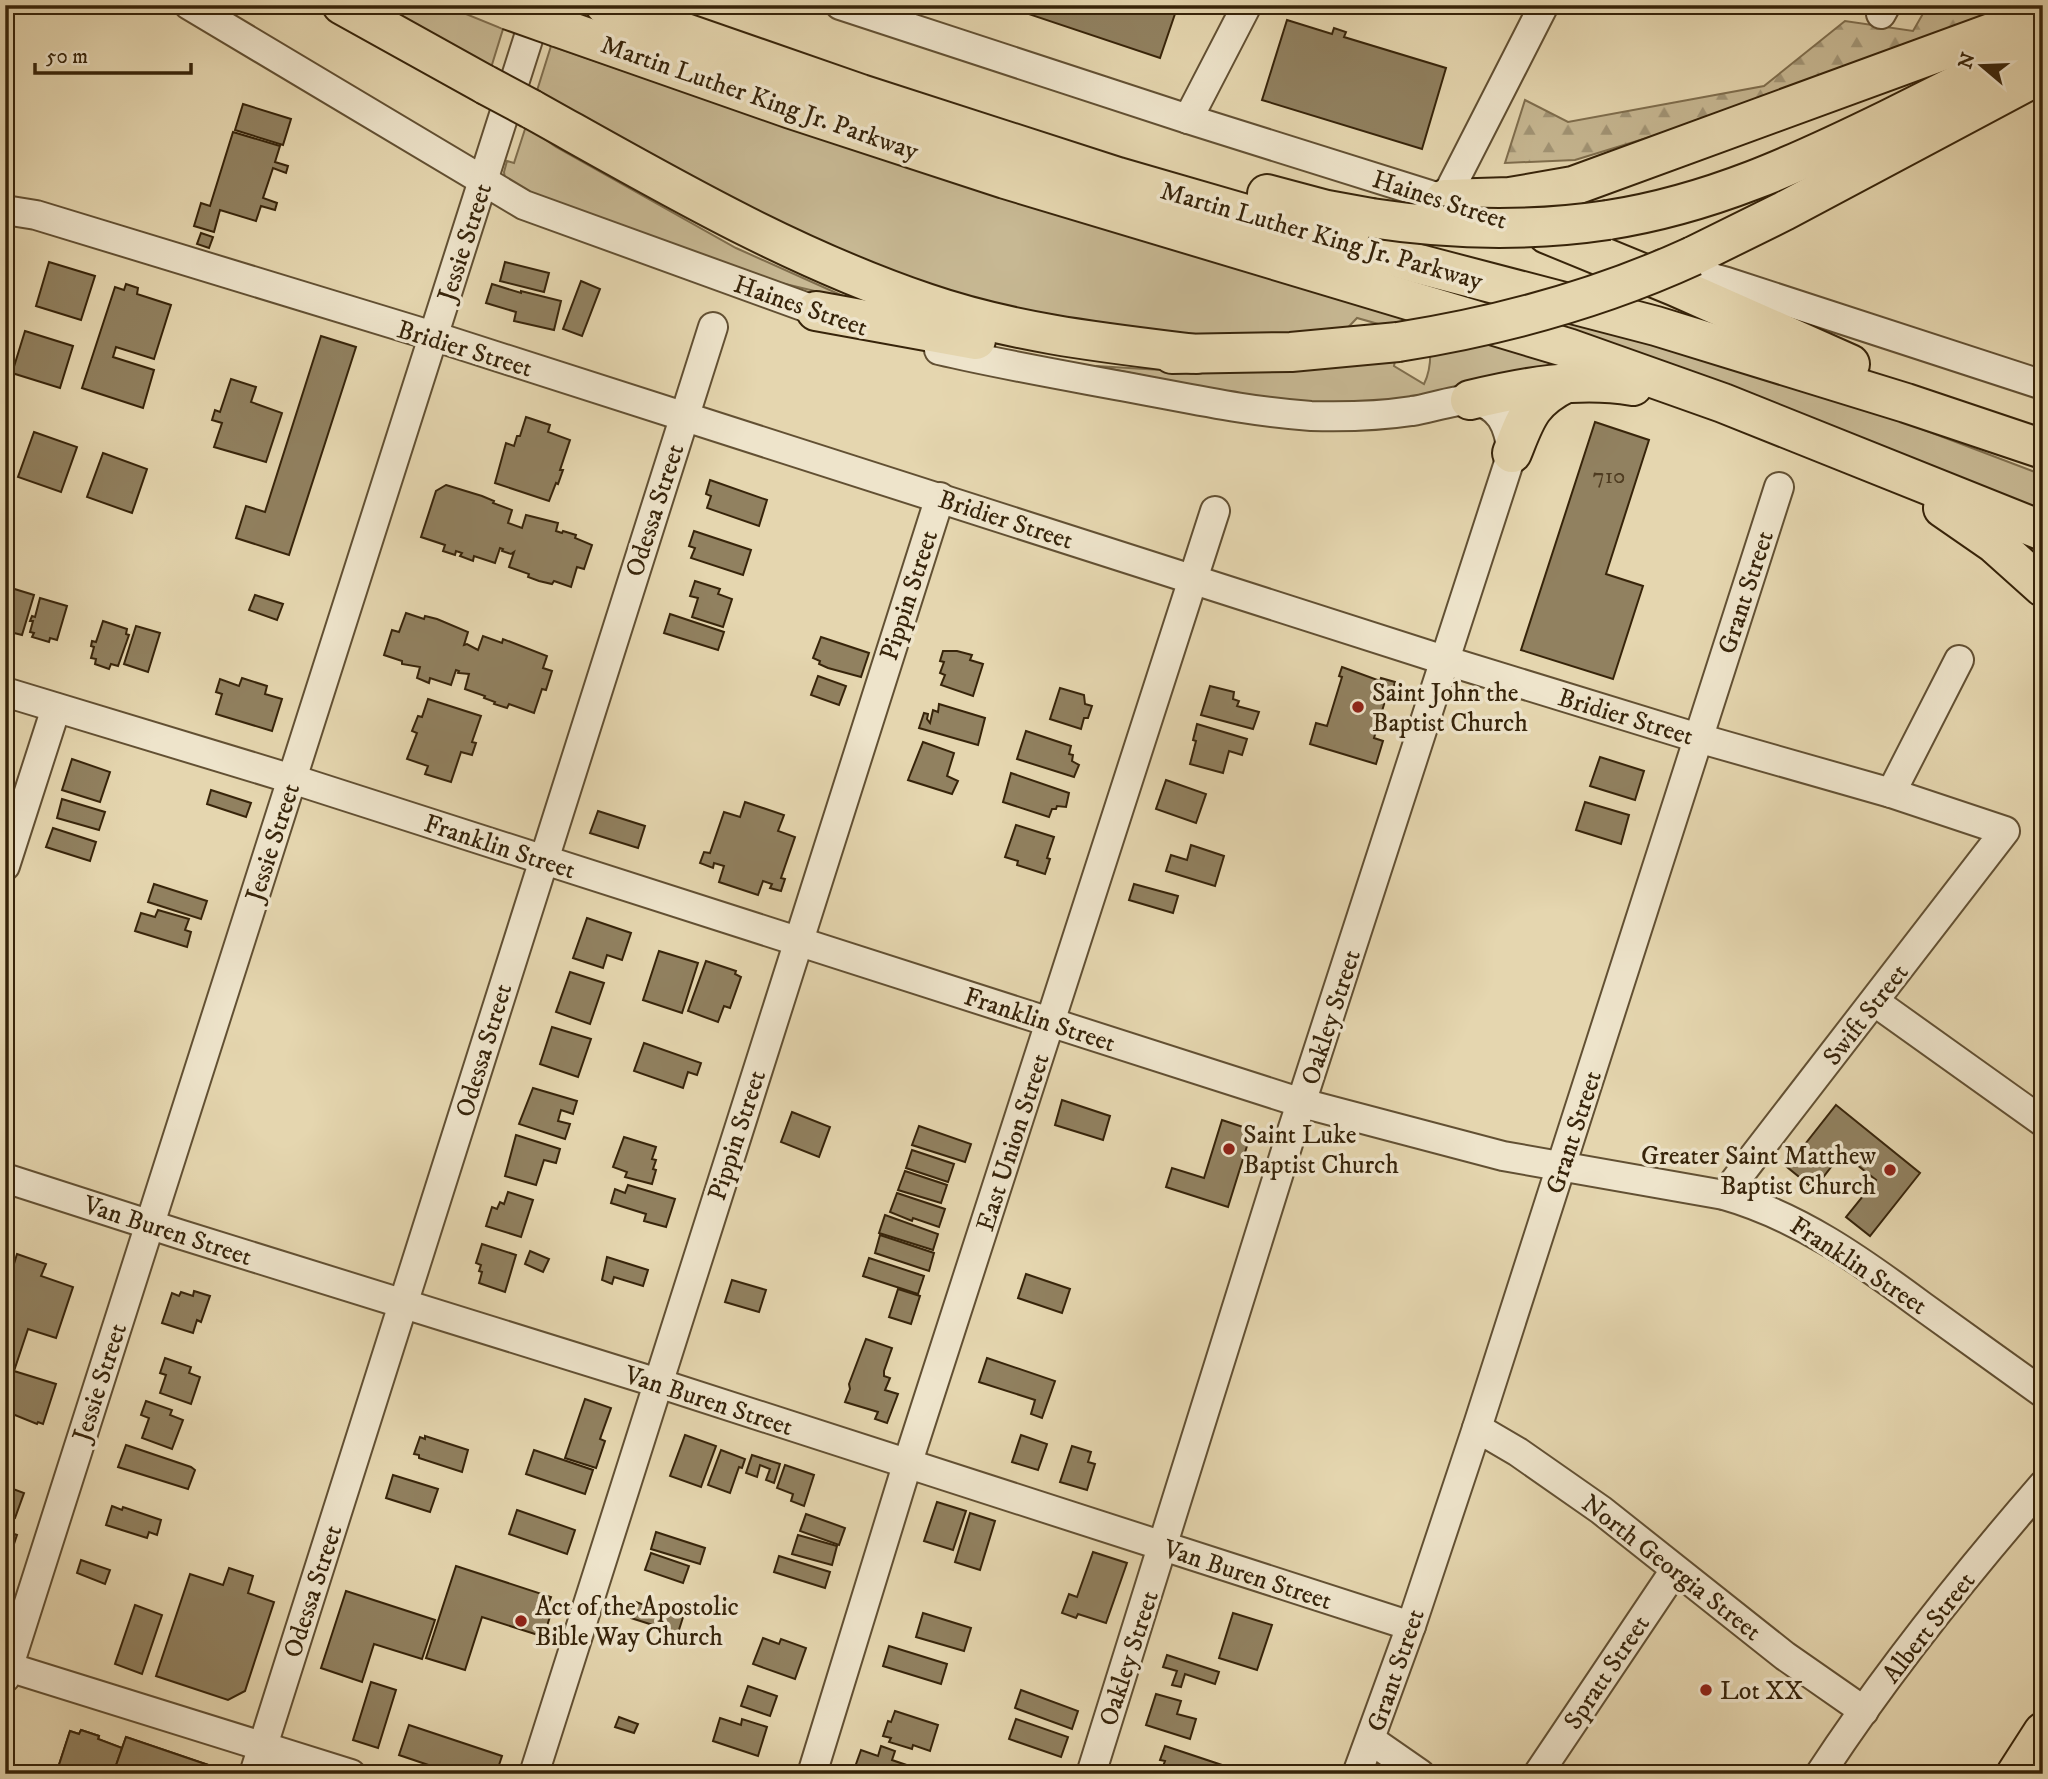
<svg xmlns="http://www.w3.org/2000/svg" width="2048" height="1779" viewBox="0 0 2048 1779" font-family="'IM FELL DW Pica',serif">
<defs>
<pattern id="forest-firs" width="22" height="20" patternUnits="userSpaceOnUse" patternTransform="scale(1.75)"><rect width="22" height="20" fill="#c7b893"/><path d="M5 1l3.5 6h-7zM16 11l3.5 6h-7z" fill="#a29576"/></pattern>
</defs>
<rect width="100%" height="100%" fill="#e5d6af"/>
<filter id="stains"><feTurbulence type="fractalNoise" baseFrequency=".00286" numOctaves="4"/><feColorMatrix values="0 0 0 0 .2 0 0 0 0 .09 0 0 0 0 .02 0 0 0 .5 -.17"/></filter>
<radialGradient id="worn" r=".72"><stop offset=".6" stop-color="#630" stop-opacity="0"/><stop offset="1" stop-color="#630" stop-opacity=".3"/></radialGradient>
<!-- grass -->
<g fill="#c7b893" stroke="#7f6e4e" stroke-width="2">
<polygon points="366,5 444,5 503,29 490,71"/>
<path d="M551 46 773 122 1556 365 1478 391 1320 411 1096 366 1178 371 1395 361 1394 366 1424 384C1430 372 1431 361 1430 347L1396 329 1357 318 1340 336 1124 335 888 282 535 97Z"/>
<polygon points="526,126 556,147 736,248 852,300 777,282 575,218 505,179 504,172 507,161 514,163"/>
<polygon points="1580,319 1806,385 2043,475 2043,519 1555,328"/>
</g>
<!-- forest -->
<polygon fill="url(#forest-firs)" stroke="#7f6e4e" stroke-width="2" points="1928,5 2012,5 1761,103 1575,160 1505,163 1525,100 1568,122 1764,86 1845,21 1913,31"/>
<!-- building -->
<g fill="#918160" stroke="#37240a" stroke-width="2">
<polygon points="1002,5 1178,5 1160,58"/>
<polygon points="1287,20 1332,34 1334,28 1346,32 1344,37 1446,68 1422,149 1262,100"/>
<polygon points="243,104 291,119 283,145 235,130"/>
<polygon points="233,132 280,146 275,162 288,166 286,173 273,168 263,198 277,203 275,210 261,206 256,221 220,210 214,232 194,226 201,203 210,206"/>
<polygon points="201,233 213,237 209,248 197,244"/>
<polygon points="49,262 95,276 81,320 36,306"/>
<polygon points="505,262 549,273 544,292 500,281"/>
<polygon points="581,281 600,289 582,336 563,329"/>
<polygon points="126,284 138,288 137,294 171,305 154,359 116,347 113,357 154,370 143,408 82,388 115,287 124,290"/>
<polygon points="492,284 521,293 521,291 561,301 554,330 514,321 516,312 486,303"/>
<polygon points="25,331 73,346 60,388 12,373"/>
<polygon points="321,336 356,347 289,555 236,538 246,506 265,512"/>
<polygon points="231,379 256,387 251,402 282,413 266,462 214,447 222,423 212,420 215,410 220,412"/>
<polygon points="526,417 550,425 548,432 570,440 560,470 563,470 558,484 556,483 549,501 495,483 506,443 514,446 517,436 520,436"/>
<polygon points="1595,422 1649,440 1606,574 1643,586 1613,679 1521,650"/>
<polygon points="34,432 77,447 61,492 18,477"/>
<polygon points="103,453 147,469 132,513 87,497"/>
<polygon points="710,480 767,500 759,526 707,508 711,496 706,494"/>
<polygon points="446,485 482,496 494,501 493,503 512,510 508,523 522,528 526,515 558,523 556,531 562,533 563,531 576,535 575,538 592,545 584,569 577,567 571,587 554,581 552,584 539,581 528,577 529,574 509,567 514,552 511,554 502,551 503,549 500,548 495,563 474,556 473,561 460,556 462,553 456,551 455,555 443,551 445,545 421,537 436,491"/>
<polygon points="694,531 751,550 743,575 691,558 695,548 689,546"/>
<polygon points="695,581 720,589 718,594 732,599 723,627 692,617 698,598 690,596"/>
<polygon points="8,587 34,595 22,635 6,631 5,597"/>
<polygon points="255,595 283,604 277,620 249,610"/>
<polygon points="40,598 67,606 57,640 50,638 49,642 32,637 34,633 30,632 33,621 30,621 32,616 35,617"/>
<polygon points="406,613 424,619 425,616 437,619 468,632 464,645 467,644 478,650 483,636 502,643 503,639 547,656 543,668 552,671 546,690 542,689 534,713 509,704 507,708 494,704 495,702 484,698 485,696 465,689 469,674 458,673 459,671 456,670 451,685 430,678 429,683 417,678 420,667 402,664 402,661 384,655 392,630 399,632"/>
<polygon points="670,614 724,632 718,650 664,633"/>
<polygon points="103,621 127,629 126,634 129,635 118,666 111,664 109,669 95,664 96,659 91,658 94,647 91,646 92,641 96,642"/>
<polygon points="136,626 160,633 148,672 124,664"/>
<polygon points="821,637 869,653 861,677 828,668 819,664 820,661 813,658"/>
<polygon points="943,651 957,651 972,655 970,660 983,664 973,696 941,685 945,675 940,673 944,662 940,661"/>
<polygon points="1342,667 1380,681 1381,678 1395,682 1392,692 1388,691 1374,738 1383,741 1376,764 1310,744 1316,723 1327,726 1342,677 1339,676"/>
<polygon points="818,676 846,686 839,705 811,695"/>
<polygon points="242,678 267,686 265,694 282,699 272,731 216,714 222,694 216,692 220,679 239,686"/>
<polygon points="1210,686 1234,692 1233,699 1239,701 1237,706 1259,712 1253,729 1201,715"/>
<polygon points="1060,688 1084,695 1085,704 1092,706 1088,718 1084,718 1081,729 1050,719"/>
<polygon points="428,699 481,716 472,742 476,743 472,755 461,752 451,782 425,774 428,766 407,759 417,733 412,731 418,716 422,717"/>
<polygon points="939,704 985,718 978,745 919,728 924,713 928,714 927,719 930,723 933,710 938,712"/>
<polygon points="1197,724 1247,739 1242,755 1229,751 1223,773 1190,764 1196,741 1193,740"/>
<polygon points="1026,731 1071,746 1069,754 1073,755 1072,761 1079,765 1074,777 1017,759"/>
<polygon points="923,742 954,753 947,776 958,781 952,794 908,780"/>
<polygon points="1600,757 1644,771 1635,800 1590,786"/>
<polygon points="72,759 110,772 100,802 62,790"/>
<polygon points="1011,773 1069,793 1066,807 1057,806 1056,809 1052,809 1049,817 1003,802"/>
<polygon points="1166,780 1206,794 1196,823 1156,809"/>
<polygon points="211,790 251,803 246,817 207,804"/>
<polygon points="62,799 105,812 99,830 57,818"/>
<polygon points="745,802 784,815 778,831 795,837 781,878 785,879 781,891 770,888 772,884 763,881 758,895 719,882 724,866 714,863 713,868 700,863 704,852 710,853 724,812 740,817"/>
<polygon points="1585,802 1629,815 1621,844 1576,830"/>
<polygon points="598,811 645,826 638,848 590,833"/>
<polygon points="1016,825 1054,837 1047,858 1050,859 1045,874 1017,865 1018,861 1005,857"/>
<polygon points="53,828 96,842 90,861 46,847"/>
<polygon points="1191,845 1224,856 1215,886 1166,871 1171,855 1187,860"/>
<polygon points="154,884 207,901 201,919 148,902"/>
<polygon points="1134,884 1178,896 1173,913 1129,900"/>
<polygon points="158,910 189,919 185,930 191,932 187,947 135,931 141,913 155,917"/>
<polygon points="587,918 631,933 622,960 607,955 603,968 573,958"/>
<polygon points="659,951 698,963 682,1013 643,1000"/>
<polygon points="706,961 736,971 735,974 741,977 730,1008 724,1006 718,1022 688,1011"/>
<polygon points="570,972 604,983 590,1024 556,1012"/>
<polygon points="552,1027 591,1039 578,1077 540,1064"/>
<polygon points="644,1043 701,1063 697,1075 688,1072 683,1088 634,1071"/>
<polygon points="533,1088 577,1101 573,1114 561,1110 558,1121 570,1124 565,1139 519,1124"/>
<polygon points="1062,1100 1110,1116 1103,1140 1055,1125"/>
<polygon points="1836,1105 1920,1173 1870,1236 1846,1217 1876,1180 1842,1153 1814,1189 1787,1167"/>
<polygon points="792,1112 830,1127 819,1157 781,1142"/>
<polygon points="1222,1120 1252,1130 1228,1207 1166,1187 1172,1168 1204,1178"/>
<polygon points="919,1126 971,1144 965,1162 912,1145"/>
<polygon points="516,1135 560,1149 556,1163 544,1160 536,1185 505,1176"/>
<polygon points="624,1137 656,1147 652,1159 656,1160 653,1169 656,1170 652,1184 625,1177 627,1172 613,1167"/>
<polygon points="912,1150 954,1164 948,1182 906,1168"/>
<polygon points="905,1171 947,1185 941,1203 898,1190"/>
<polygon points="628,1185 675,1199 666,1227 644,1221 646,1214 611,1203 615,1189 625,1193"/>
<polygon points="508,1192 533,1200 521,1237 486,1226 492,1207 497,1209 500,1202 504,1204"/>
<polygon points="897,1193 945,1209 939,1227 913,1218 912,1221 890,1212"/>
<polygon points="885,1215 938,1234 933,1250 879,1233"/>
<polygon points="880,1235 934,1253 929,1271 875,1253"/>
<polygon points="482,1244 516,1255 505,1292 479,1283 482,1272 479,1271 481,1265 476,1263"/>
<polygon points="530,1251 549,1259 543,1272 525,1264"/>
<polygon points="17,1254 46,1264 41,1276 73,1287 56,1338 28,1329 14,1371 56,1384 43,1424 38,1422 37,1424 5,1411 5,1264 13,1267"/>
<polygon points="607,1257 648,1270 643,1286 614,1277 612,1284 602,1280"/>
<polygon points="869,1258 924,1276 918,1294 863,1276"/>
<polygon points="1026,1274 1070,1289 1062,1313 1018,1298"/>
<polygon points="732,1280 766,1290 759,1312 725,1302"/>
<polygon points="898,1289 920,1296 911,1324 889,1317"/>
<polygon points="194,1291 210,1296 201,1322 197,1320 193,1333 162,1323 172,1293 179,1296 181,1292 193,1296"/>
<polygon points="866,1339 892,1348 884,1371 884,1376 890,1378 885,1390 898,1394 887,1423 875,1419 878,1412 845,1402 850,1389 849,1384"/>
<polygon points="165,1358 191,1367 189,1373 200,1377 191,1404 160,1393 166,1375 160,1373"/>
<polygon points="987,1358 1055,1381 1042,1418 1031,1414 1035,1400 979,1382"/>
<polygon points="585,1399 611,1408 600,1439 605,1441 596,1468 565,1458"/>
<polygon points="146,1401 172,1410 170,1415 183,1420 172,1449 142,1438 149,1418 141,1415"/>
<polygon points="685,1435 716,1446 701,1487 670,1476"/>
<polygon points="1021,1435 1047,1444 1038,1470 1012,1462"/>
<polygon points="425,1436 468,1450 462,1472 419,1458 419,1455 414,1454 420,1437 425,1439"/>
<polygon points="126,1445 191,1467 195,1470 188,1489 118,1467"/>
<polygon points="1072,1446 1091,1452 1088,1462 1095,1464 1087,1490 1060,1482"/>
<polygon points="534,1450 593,1470 585,1494 526,1474"/>
<polygon points="721,1450 745,1459 742,1468 739,1467 730,1493 708,1485"/>
<polygon points="752,1455 780,1464 774,1483 766,1480 770,1469 760,1465 757,1477 746,1473"/>
<polygon points="785,1465 814,1475 804,1506 791,1501 793,1494 777,1488"/>
<polygon points="393,1475 438,1489 430,1512 386,1498"/>
<polygon points="5,1486 24,1493 15,1518 5,1514"/>
<polygon points="937,1502 966,1511 953,1550 924,1541"/>
<polygon points="112,1506 122,1510 123,1507 161,1520 157,1535 149,1532 147,1538 106,1525"/>
<polygon points="517,1510 575,1530 567,1554 509,1534"/>
<polygon points="970,1513 995,1521 980,1570 955,1562"/>
<polygon points="806,1514 845,1528 839,1545 800,1531"/>
<polygon points="5,1531 17,1535 10,1556 5,1554"/>
<polygon points="656,1532 705,1548 700,1564 651,1549"/>
<polygon points="798,1535 837,1546 832,1565 792,1554"/>
<polygon points="1093,1552 1127,1563 1106,1623 1078,1614 1076,1618 1062,1613 1069,1594 1077,1597"/>
<polygon points="651,1553 689,1566 683,1583 645,1570"/>
<polygon points="779,1556 830,1572 825,1588 774,1572"/>
<polygon points="81,1560 110,1570 105,1584 77,1573"/>
<polygon points="456,1566 551,1597 546,1609 552,1610 547,1626 541,1625 538,1635 482,1617 465,1670 426,1658"/>
<polygon points="229,1568 253,1576 248,1593 274,1602 245,1691 228,1700 156,1676 190,1574 223,1585"/>
<polygon points="346,1591 435,1620 422,1659 374,1644 362,1682 321,1668"/>
<polygon points="636,1602 647,1606 649,1602 684,1614 678,1633 631,1618"/>
<polygon points="135,1605 162,1615 142,1674 115,1664"/>
<polygon points="923,1613 971,1628 964,1651 916,1637"/>
<polygon points="1233,1613 1272,1625 1257,1670 1219,1658"/>
<polygon points="763,1638 779,1644 781,1639 806,1648 795,1679 753,1664"/>
<polygon points="889,1646 947,1664 941,1684 883,1666"/>
<polygon points="1167,1655 1219,1672 1215,1684 1185,1674 1181,1687 1172,1685 1177,1671 1163,1667"/>
<polygon points="371,1682 396,1690 378,1748 353,1740"/>
<polygon points="748,1686 777,1696 770,1716 741,1706"/>
<polygon points="1021,1690 1078,1711 1072,1729 1015,1708"/>
<polygon points="1156,1694 1181,1701 1177,1714 1196,1719 1190,1739 1146,1725"/>
<polygon points="895,1711 938,1725 930,1751 913,1745 912,1749 889,1742 891,1738 883,1736 888,1721 891,1722"/>
<polygon points="619,1717 638,1724 634,1733 615,1727"/>
<polygon points="720,1718 741,1725 742,1719 767,1727 758,1756 713,1741"/>
<polygon points="1016,1719 1068,1737 1061,1757 1009,1739"/>
<polygon points="409,1725 502,1756 496,1774 455,1774 399,1755"/>
<polygon points="81,1730 99,1736 98,1739 122,1748 126,1737 220,1769 219,1774 56,1774 70,1731 79,1734"/>
<polygon points="81,1730 99,1736 98,1739 122,1748 113,1774 56,1774 70,1731 79,1734"/>
<polygon points="126,1737 220,1769 219,1774 113,1774"/>
<polygon points="881,1746 895,1751 892,1760 933,1774 857,1774 855,1767 861,1750 878,1756"/>
<polygon points="1165,1746 1222,1765 1220,1774 1160,1774 1165,1761 1160,1760"/>
</g>
<g fill="none" stroke-linecap="round" stroke-linejoin="round">
<!-- minor casing -->
<g stroke="#625033" stroke-width="32">
<g id="minor">
<polyline points="189,5 524,205 833,317"/>
<polyline points="840,5 1188,119 1462,205"/>
<polyline points="1881,14 1886,5"/>
<polyline points="1188,119 1247,5"/>
<polyline points="1445,199 1544,5"/>
<polyline points="5,210 36,215 433,336 1444,660 1698,738 1891,793 2005,831 1724,1195"/>
<polyline points="1662,264 1727,282 2043,385"/>
<path d="M939 350C1003 365 1068 376 1132 388 1192 399 1251 412 1311 416 1345 417 1379 416 1412 411 1428 409 1456 399 1470 400 1501 403 1509 427 1512 453L1292 1131 1091 1774"/>
<path d="M5 692 292 779 1302 1103 1503 1156 1724 1195C1798 1216 1860 1260 1922 1306 1962 1335 2003 1364 2043 1393"/>
<polyline points="1891,793 1959,660"/>
<polyline points="5,866 56,708"/>
<polyline points="1875,1002 2043,1122"/>
<polyline points="5,1178 179,1234 658,1383 1411,1626"/>
<polyline points="1477,1428 1518,1452 1601,1510 1785,1656 1864,1711"/>
<polyline points="5,1666 351,1774"/>
<polyline points="5,1678 539,5"/>
<polyline points="1371,1740 1420,1774"/>
<polyline points="254,1774 713,327"/>
<polyline points="534,1774 940,497"/>
<polyline points="812,1774 907,1465 1215,511"/>
<polyline points="1357,1774 1411,1626 1477,1428 1779,487"/>
<polyline points="1538,1774 1675,1570"/>
<path d="M1820 1774C1887 1672 1963 1577 2043 1485"/>
</g>
</g>
<!-- highway casing -->
<g stroke="#37240a" stroke-width="42">
<g id="highway">
<polyline points="342,5 486,85"/>
<polyline points="605,5 861,94 1118,177 1415,263 1656,326 1906,403 2043,449"/>
<polyline points="557,27 791,109 1005,179 1568,348 1723,403 2043,531"/>
<path d="M531 109C660 181 785 255 926 303 1013 333 1105 343 1196 354"/>
<polyline points="1267,194 1327,210 1371,218"/>
<polyline points="1445,199 1510,197 1573,186 2043,14"/>
<path d="M1608 220C1711 204 1797 164 1889 119 1940 93 1992 68 2043 42"/>
<polyline points="1547,234 1674,286 1850,364"/>
<polyline points="1693,256 1784,211 2043,73"/>
<polyline points="816,311 976,340"/>
<polyline points="1172,354 1291,352 1398,342"/>
<path d="M1470 400C1524 387 1578 377 1633 386"/>
<path d="M1512 453C1526 418 1530 401 1566 383"/>
<polyline points="1943,508 1995,544 2043,587"/>
<polyline points="2016,1774 2043,1732"/>
</g>
</g>
<!-- minor -->
<use href="#minor" stroke="#eee4cb" stroke-width="28"/>
<!-- highway -->
<use href="#highway" stroke="#e5d6af" stroke-width="38"/>
<!-- highway-bridge casing -->
<g stroke="#37240a" stroke-width="42" stroke-linecap="butt">
<g id="highway-bridge">
<polyline points="509,10 557,27"/>
<polyline points="486,85 531,109"/>
<path d="M1371 218C1450 230 1528 232 1608 220"/>
<path d="M1398 342C1500 326 1599 299 1693 256"/>
</g>
</g>
<!-- highway-bridge -->
<use href="#highway-bridge" stroke="#e5d6af" stroke-width="38"/>
</g>
<!-- markers -->
<g fill="#8f2418" stroke="#eee4cb" stroke-width="2.5">
<circle cx="1358" cy="707" r="7"/>
<circle cx="1229" cy="1149" r="7"/>
<circle cx="1890" cy="1170" r="7"/>
<circle cx="521" cy="1621" r="7"/>
<circle cx="1706" cy="1690" r="7"/>
</g>
<g text-anchor="middle" stroke-width="7" stroke-linejoin="round" paint-order="stroke">
<!-- number labels -->
<g font-size="23" fill="#4e3b20">
<text x="1609" y="483">710</text>
</g>
<!-- street labels -->
<g font-size="26" fill="#37240a" stroke="#eee4cb">
<text transform="translate(760 97) rotate(19)" y="9">Martin Luther King Jr. Parkway</text>
<text transform="translate(1440 199) rotate(18)" y="9">Haines Street</text>
<text transform="translate(1322 235) rotate(16)" y="9">Martin Luther King Jr. Parkway</text>
<text transform="translate(464 242) rotate(-72)" y="9">Jessie Street</text>
<text transform="translate(801 305) rotate(19)" y="9">Haines Street</text>
<text transform="translate(465 348) rotate(17)" y="9">Bridier Street</text>
<text transform="translate(654 510) rotate(-72)" y="9">Odessa Street</text>
<text transform="translate(1006 519) rotate(18)" y="9">Bridier Street</text>
<text transform="translate(1745 592) rotate(-72)" y="9">Grant Street</text>
<text transform="translate(908 595) rotate(-72)" y="9">Pippin Street</text>
<text transform="translate(1626 716) rotate(17)" y="9">Bridier Street</text>
<text transform="translate(272 842) rotate(-72)" y="9">Jessie Street</text>
<text transform="translate(500 846) rotate(18)" y="9">Franklin Street</text>
<text transform="translate(1865 1014) rotate(-52)" y="9">Swift Street</text>
<text transform="translate(1330 1017) rotate(-72)" y="9">Oakley Street</text>
<text transform="translate(1040 1019) rotate(18)" y="9">Franklin Street</text>
<text transform="translate(483 1050) rotate(-73)" y="9">Odessa Street</text>
<text transform="translate(1573 1132) rotate(-72)" y="9">Grant Street</text>
<text transform="translate(736 1135) rotate(-72)" y="9">Pippin Street</text>
<text transform="translate(1012 1142) rotate(-72)" y="9">East Union Street</text>
<text transform="translate(168 1230) rotate(18)" y="9">Van Buren Street</text>
<text transform="translate(1859 1265) rotate(33)" y="9">Franklin Street</text>
<text transform="translate(99 1382) rotate(-72)" y="9">Jessie Street</text>
<text transform="translate(709 1400) rotate(18)" y="9">Van Buren Street</text>
<text transform="translate(1672 1567) rotate(38)" y="9">North Georgia Street</text>
<text transform="translate(1248 1574) rotate(18)" y="9">Van Buren Street</text>
<text transform="translate(312 1591) rotate(-72)" y="9">Odessa Street</text>
<text transform="translate(1928 1627) rotate(-52)" y="9">Albert Street</text>
<text transform="translate(1128 1658) rotate(-72)" y="9">Oakley Street</text>
<text transform="translate(1395 1670) rotate(-71)" y="9">Grant Street</text>
<text transform="translate(1606 1672) rotate(-56)" y="9">Spratt Street</text>
</g>
<!-- poi labels -->
<g font-size="26" fill="#37240a" stroke="#eee4cb" text-anchor="start">
<text x="1372" y="701">Saint John the<tspan x="1372" dy="30">Baptist Church</tspan></text>
<text x="1243" y="1143">Saint Luke<tspan x="1243" dy="30">Baptist Church</tspan></text>
<text x="1876" y="1164" text-anchor="end">Greater Saint Matthew<tspan x="1876" dy="30">Baptist Church</tspan></text>
<text x="535" y="1615">Act of the Apostolic<tspan x="535" dy="30">Bible Way Church</tspan></text>
<text x="1720" y="1699">Lot XX</text>
</g>
</g>
<!-- margin -->
<rect width="2048" height="1779" fill="none" stroke="#e5d6af" stroke-width="28"/>
<rect x="7" y="7" width="2034" height="1765" fill="none" stroke="#37240a" stroke-width="3.5"/>
<rect x="14" y="14" width="2020" height="1751" fill="none" stroke="#37240a" stroke-width="2"/>
<!-- north arrow -->
<g transform="translate(1982 66) rotate(289)" stroke="#eee4cb" stroke-width="5" paint-order="stroke">
<path d="M0-5L12 26L0 18L-12 26Z" fill="#37240a"/>
<text y="-10" font-size="19" font-weight="bold" text-anchor="middle" fill="#37240a">N</text>
</g>
<!-- scale -->
<path d="M35 63v10h156v-10" fill="none" stroke="#37240a" stroke-width="3.5"/>
<text x="46" y="63" font-size="21" fill="#37240a" stroke="#eee4cb" stroke-width="5" paint-order="stroke">50 m</text>
<rect width="100%" height="100%" filter="url(#stains)"/>
<rect width="100%" height="100%" fill="url(#worn)"/>
</svg>
